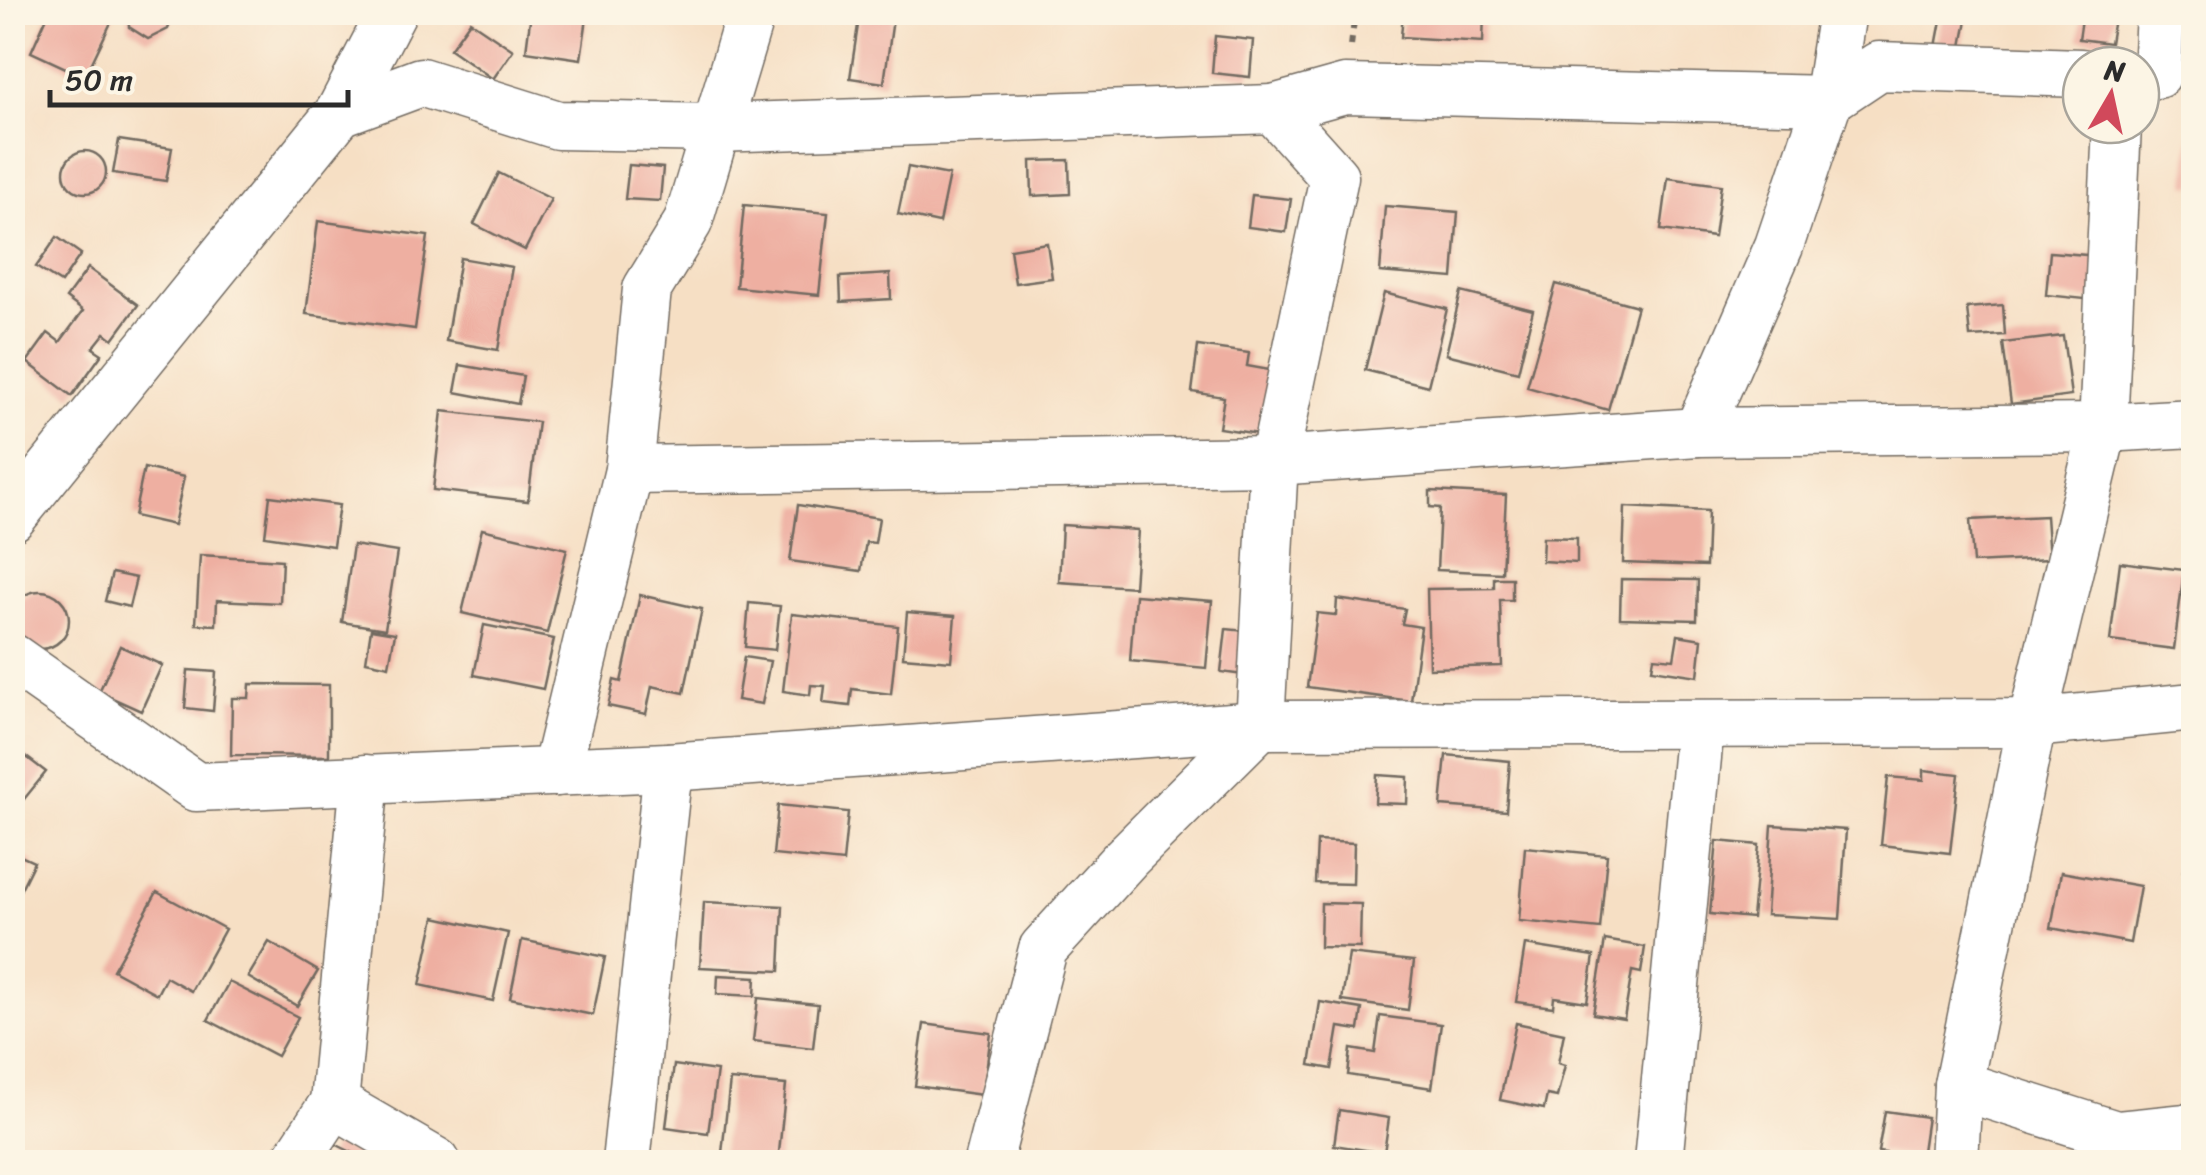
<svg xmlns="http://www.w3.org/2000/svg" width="2206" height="1175" viewBox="0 0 2206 1175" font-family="Sriracha,sans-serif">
<rect width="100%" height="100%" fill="#fcf5e5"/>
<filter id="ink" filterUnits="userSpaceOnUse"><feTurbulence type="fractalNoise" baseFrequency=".01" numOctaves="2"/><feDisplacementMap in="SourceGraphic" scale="20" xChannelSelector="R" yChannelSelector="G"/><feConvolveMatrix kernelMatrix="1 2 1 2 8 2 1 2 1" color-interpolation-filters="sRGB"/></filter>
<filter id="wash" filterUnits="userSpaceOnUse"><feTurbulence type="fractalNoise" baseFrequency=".0048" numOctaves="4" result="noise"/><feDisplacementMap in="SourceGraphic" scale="40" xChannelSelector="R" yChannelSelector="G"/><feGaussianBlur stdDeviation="2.25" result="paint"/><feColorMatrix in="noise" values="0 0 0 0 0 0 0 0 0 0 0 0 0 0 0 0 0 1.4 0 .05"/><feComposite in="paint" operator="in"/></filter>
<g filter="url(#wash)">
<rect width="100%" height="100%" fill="#f6dfc4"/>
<g id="blocks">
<!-- building -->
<g fill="#eeafa1">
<polygon points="49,12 116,12 85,77 31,52"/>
<polygon points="128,12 171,12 172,19 168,29 148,39 129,27"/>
<polygon points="531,12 587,18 581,59 526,51"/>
<polygon points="860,12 894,12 884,83 850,78"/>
<polygon points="1403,12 1484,12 1483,42 1401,37"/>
<polygon points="2083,12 2115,12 2110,43 2079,39"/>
<polygon points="1942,15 1967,20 1960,57 1935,52"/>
<polygon points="470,21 513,50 493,79 450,49"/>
<polygon points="1215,36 1253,40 1250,77 1212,73"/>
<polygon points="2191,126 2194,127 2194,186 2186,185"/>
<polygon points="119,140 172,148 166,181 113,173"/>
<circle cx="85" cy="172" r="21"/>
<polygon points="1069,160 1070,194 1032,196 1031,161"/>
<polygon points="629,165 663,168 660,201 625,199"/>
<polygon points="908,167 949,175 939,223 898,214"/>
<polygon points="499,173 551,199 525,250 474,224"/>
<polygon points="1668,178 1721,185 1714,237 1661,230"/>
<polygon points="1252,195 1291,199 1286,232 1248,227"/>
<polygon points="744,205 828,213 819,295 736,287"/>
<polygon points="1385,206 1458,212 1453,278 1380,272"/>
<polygon points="318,221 428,236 415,329 306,314"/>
<polygon points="57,237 81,254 61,283 36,267"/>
<polygon points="1047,243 1052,278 1015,283 1010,249"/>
<polygon points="2050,252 2098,256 2094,300 2046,295"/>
<polygon points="460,258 512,267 498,350 446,341"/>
<polygon points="88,268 138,305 113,339 105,333 93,348 102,354 72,396 27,362 48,333 60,342 83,311 66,298"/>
<polygon points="890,274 891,299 841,302 840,277"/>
<polygon points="1556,284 1637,306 1608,410 1527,387"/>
<polygon points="1461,292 1533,310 1518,372 1446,354"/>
<polygon points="1384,293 1447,309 1428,386 1365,370"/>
<polygon points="2003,305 2005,335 1970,337 1967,308"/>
<polygon points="2063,336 2071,396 2011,404 2003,343"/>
<polygon points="1198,346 1249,353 1247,366 1275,371 1265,435 1219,428 1224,397 1192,392"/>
<polygon points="460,365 523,376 518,404 455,392"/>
<polygon points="442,411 538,422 528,501 433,490"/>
<polygon points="144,468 184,477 174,525 134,516"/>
<polygon points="1430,491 1506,495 1502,573 1437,570 1440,508 1430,507"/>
<polygon points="270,496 339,505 333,546 265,536"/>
<polygon points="798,505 879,518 875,543 866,542 861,571 790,561"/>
<polygon points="1625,507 1708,511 1706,566 1623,563"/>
<polygon points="2046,516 2049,559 1973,563 1970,520"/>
<polygon points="1062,525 1138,530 1134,587 1059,582"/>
<polygon points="482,529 567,549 547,633 462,613"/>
<polygon points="1543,537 1577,538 1577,563 1542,561"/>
<polygon points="353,545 397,552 385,629 342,622"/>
<polygon points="200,555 282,560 280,603 217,600 216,625 196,624"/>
<polygon points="2120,562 2184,570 2174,649 2110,641"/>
<polygon points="112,573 136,578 129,607 105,601"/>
<polygon points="1494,578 1512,578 1512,600 1500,600 1502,666 1429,668 1427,589 1494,588"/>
<polygon points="1621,579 1698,580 1697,620 1620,618"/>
<circle cx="40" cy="620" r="29"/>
<polygon points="640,595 702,609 684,693 652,686 646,714 608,706 614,680 621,682"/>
<polygon points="1135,595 1212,601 1206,668 1130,661"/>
<polygon points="1337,599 1405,609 1402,624 1421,627 1411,701 1307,687 1317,613 1336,615"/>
<polygon points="749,603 780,606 775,650 745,647"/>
<polygon points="907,612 955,616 951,661 903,657"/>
<polygon points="792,614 898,626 891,694 852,689 850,706 823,703 825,686 811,685 810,695 783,691"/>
<polygon points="484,625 554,639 543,689 474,675"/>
<polygon points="371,629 395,633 389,666 366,661"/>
<polygon points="1226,629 1256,632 1251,676 1221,672"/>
<polygon points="1678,635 1702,639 1698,676 1652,669 1654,657 1674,659"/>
<polygon points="120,646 162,665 141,711 99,692"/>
<polygon points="744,657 770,661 762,704 737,700"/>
<polygon points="188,670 216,672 213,711 185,708"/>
<polygon points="250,684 329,685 329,756 231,755 232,698 249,698"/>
<polygon points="12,746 46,772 12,814"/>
<polygon points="1446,755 1510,761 1506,811 1441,806"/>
<polygon points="1924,770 1959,774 1950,853 1881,845 1888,777 1924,780"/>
<polygon points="1377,775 1408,777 1407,804 1375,803"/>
<polygon points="778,805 848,812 843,862 773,855"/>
<polygon points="1772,825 1846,830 1840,919 1766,915"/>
<polygon points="1317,841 1354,843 1353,884 1315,883"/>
<polygon points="1717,841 1759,845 1752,918 1710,914"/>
<polygon points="2189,842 2194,843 2194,873 2183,871"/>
<polygon points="1525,847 1607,855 1600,929 1519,921"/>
<polygon points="12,852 34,862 12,907"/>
<polygon points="2061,872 2140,886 2130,943 2051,928"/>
<polygon points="157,892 225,929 191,991 166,977 157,994 113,970"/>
<polygon points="704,902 783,906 780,971 700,967"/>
<polygon points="1321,903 1361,904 1360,948 1320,947"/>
<polygon points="435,917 508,933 493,1001 420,985"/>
<polygon points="522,940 605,957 593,1015 510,998"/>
<polygon points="1605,940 1645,947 1641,973 1632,971 1624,1019 1593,1014"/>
<polygon points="269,942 318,971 297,1006 248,977"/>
<polygon points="1525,945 1594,956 1587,1002 1554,997 1553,1007 1516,1002"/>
<polygon points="1349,954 1414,961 1408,1010 1342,1001"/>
<polygon points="718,975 756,977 755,996 717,994"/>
<polygon points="229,982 298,1017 277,1056 208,1020"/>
<polygon points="758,998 818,1004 813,1048 753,1041"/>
<polygon points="1320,1002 1362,1009 1359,1030 1339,1027 1332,1069 1310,1065"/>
<polygon points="1380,1016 1441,1024 1432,1088 1348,1075 1351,1049 1375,1053"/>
<polygon points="1516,1023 1564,1033 1558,1063 1565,1065 1557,1097 1547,1095 1544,1109 1500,1100"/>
<polygon points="924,1024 991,1033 983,1095 915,1086"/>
<polygon points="674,1065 717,1071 708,1133 666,1127"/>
<polygon points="730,1080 786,1085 778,1162 721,1162"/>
<polygon points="1339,1110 1389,1118 1384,1153 1334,1145"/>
<polygon points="1885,1111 1927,1117 1921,1158 1878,1152"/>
<polygon points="335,1144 372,1162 325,1162"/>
</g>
</g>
</g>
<g filter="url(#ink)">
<use href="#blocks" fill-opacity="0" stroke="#726a61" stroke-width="2.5"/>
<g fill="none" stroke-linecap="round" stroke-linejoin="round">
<!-- street casing -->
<g stroke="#726a61" stroke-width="51">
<g id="street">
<polyline points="2157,74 2160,12"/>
<polyline points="1273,109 1345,89 1828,100 1842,12"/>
<polyline points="340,112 421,82 558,125 716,128 1273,109 1334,177 1274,461 1260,725 1126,858 1043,949 988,1162"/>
<polyline points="1698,432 1779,246 1828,100 1879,66 2081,73"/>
<polyline points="629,470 1274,461 1698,432 2103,428 2194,423"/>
<polyline points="12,517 340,112 392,12"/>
<polyline points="12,658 196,787 668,767 1260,725 2032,723 2194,707"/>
<polyline points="556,772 629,470 647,289 688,222 751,12"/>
<polyline points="365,779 334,1103 436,1162"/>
<polyline points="1958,1085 2116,1135 2194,1127"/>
<polyline points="295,1162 334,1103"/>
<polyline points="626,1162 668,767"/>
<polyline points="1658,1162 1700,726"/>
<polyline points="1954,1162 1958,1085 2032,723 2103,428 2117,125"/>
</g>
</g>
<!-- path -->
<polyline stroke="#726a61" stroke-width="6" stroke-dasharray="8 8" stroke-linecap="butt" points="1351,46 1355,12"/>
<!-- street -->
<use href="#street" stroke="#fff" stroke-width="48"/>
</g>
</g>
<!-- margin -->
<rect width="2206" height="1175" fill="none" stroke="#fcf5e5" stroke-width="50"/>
<!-- north arrow -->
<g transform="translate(2111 95) rotate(9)"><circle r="48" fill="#fcf5e5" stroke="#a8a49b" stroke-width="2.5"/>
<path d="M0-8L18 38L0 25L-18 38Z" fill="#d1495b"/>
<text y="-15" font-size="28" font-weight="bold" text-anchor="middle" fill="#2b2b2b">N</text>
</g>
<!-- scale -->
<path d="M50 90v15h298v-15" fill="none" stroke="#2b2b2b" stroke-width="5"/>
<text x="65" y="90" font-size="30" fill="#2b2b2b" stroke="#fcf5e5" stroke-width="8" paint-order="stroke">50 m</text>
</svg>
